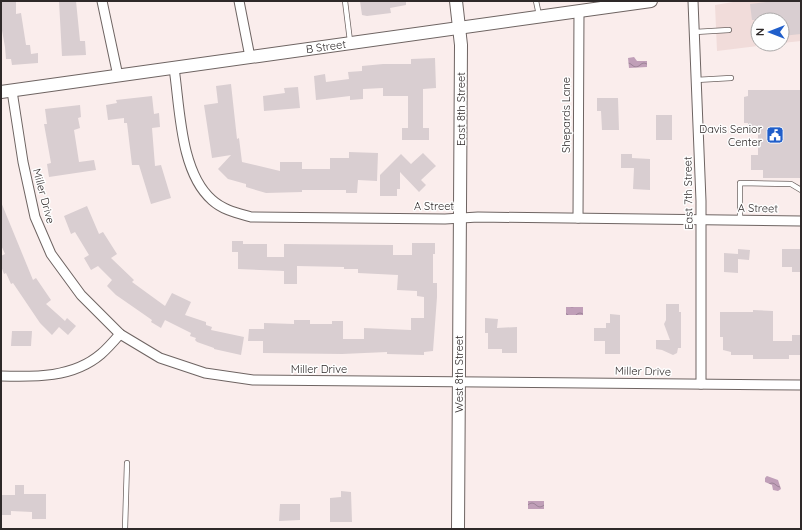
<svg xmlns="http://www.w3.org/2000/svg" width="802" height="530" viewBox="0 0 802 530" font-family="Quicksand,sans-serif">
<defs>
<pattern id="water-waves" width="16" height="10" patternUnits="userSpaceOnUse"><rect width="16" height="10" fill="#c09fb8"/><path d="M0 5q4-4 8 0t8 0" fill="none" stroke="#9c8296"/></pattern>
</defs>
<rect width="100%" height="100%" fill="#faedec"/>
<!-- built -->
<polygon fill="#f1dcda" points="739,1 801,1 801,41 782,43 782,20 758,20 758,44 773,44 717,51 715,5"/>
<!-- water -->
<g fill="url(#water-waves)">
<polygon points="634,57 637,61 647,61 647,67 629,68 628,58"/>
<rect x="566" y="307" width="17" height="8"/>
<polygon points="767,476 778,480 781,489 778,491 773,490 772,485 765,482 765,478"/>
<rect x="528" y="501" width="16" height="8"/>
</g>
<!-- building -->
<g fill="#d9ced1">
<polygon points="1,1 16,1 16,14 21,13 26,45 30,45 31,54 38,53 38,63 12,65 11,59 6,59 5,47 1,25"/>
<polygon points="59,1 76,1 80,41 85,41 86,55 62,56"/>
<polygon points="360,1 406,1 406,5 390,8 391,13 367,16 362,15"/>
<polygon points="775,1 801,1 801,34 782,36 782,20 752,20 750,4"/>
<polygon points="435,58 436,88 423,89 423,128 429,128 429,140 402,140 402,128 408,128 408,96 383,96 383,88 363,89 363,99 350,100 350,96 316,100 314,76 325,74 326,82 349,79 348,72 362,71 362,66 383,64 411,64 411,59"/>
<polygon points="231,84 237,139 239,138 242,162 280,171 280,162 302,162 302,169 330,169 330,158 349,158 349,152 378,153 377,181 358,180 357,193 346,193 346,190 302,190 302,192 266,193 246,187 246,184 228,179 218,169 231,155 212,158 204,105 218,103 216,86"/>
<polygon points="298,87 300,108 264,111 263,96 285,93 284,88"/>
<polygon points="748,90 801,90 801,178 763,178 763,170 751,170 751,155 758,155 758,132 748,132 748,123 744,123 744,97 748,96"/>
<polygon points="152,96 154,114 159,113 160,127 152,128 155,166 161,165 171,198 151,204 139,165 132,165 127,123 124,123 124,118 108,120 106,105 117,103 116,100"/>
<polygon points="597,98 618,98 619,130 602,130 601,111 597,111"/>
<polygon points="80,105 81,117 78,118 80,128 74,130 79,162 94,160 96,170 49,177 47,164 51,163 44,124 47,124 45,109"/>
<rect x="656" y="115" width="16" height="25"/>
<polygon points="423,153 436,166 421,180 426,185 419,192 400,172 400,189 397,189 397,196 380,196 380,175 401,154 411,164"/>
<polygon points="621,154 632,154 632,158 650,159 650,190 633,189 634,168 621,168"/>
<polygon points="1,202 33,280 36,278 51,300 46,304 65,321 67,318 76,326 68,335 59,327 52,335 40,323 13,283 11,284 6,273 4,274 1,266 1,256 5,254 1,245"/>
<polygon points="87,206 99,234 103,232 117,254 111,258 134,280 132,282 165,306 172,293 191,302 185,315 206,322 206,325 212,327 211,330 244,337 241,355 214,349 214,348 197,342 195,340 196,338 190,336 191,333 165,320 161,328 151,322 152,320 116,295 107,286 112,280 98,266 91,270 84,258 89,255 75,232 71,234 64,216"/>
<polygon points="232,241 243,241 243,244 267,244 267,257 284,257 284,244 393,245 393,255 412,255 412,243 435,243 435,254 433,254 433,283 437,283 437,297 433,351 424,352 424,355 387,354 387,352 342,354 263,353 263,341 248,341 249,329 264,329 264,323 294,324 294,320 310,320 310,324 332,324 332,321 343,321 343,339 364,339 364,328 411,330 411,318 424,318 424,297 417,296 417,291 397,290 398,275 358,273 358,269 344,269 344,267 297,266 297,284 284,284 284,271 238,269 238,252 232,252"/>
<polygon points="738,249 750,250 749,260 738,259 738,273 724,272 724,253 738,254"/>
<polygon points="782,249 801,249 801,272 792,272 792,267 782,267"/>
<polygon points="666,304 679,304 679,312 681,312 681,348 678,348 677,353 673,355 662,350 656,349 656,340 670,340 664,324 666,320"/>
<polygon points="753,310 773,311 773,341 792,341 792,335 801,335 801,355 789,355 789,359 753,359 753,355 731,355 731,352 723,350 723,337 720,337 720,312 753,312"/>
<polygon points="610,314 620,315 620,354 605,354 605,341 594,341 594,328 606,328 606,323 610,323"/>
<polygon points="485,318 498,319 497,328 517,327 517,353 502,353 502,349 488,349 488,333 485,333"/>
<polygon points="12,331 32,331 31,346 11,346"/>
<polygon points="15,485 24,485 24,494 46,494 46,519 32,519 32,512 11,511 11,515 1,515 1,495 15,495"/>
<polygon points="341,491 351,492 352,522 330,522 330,498 341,497"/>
<polygon points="280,504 300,504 300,520 279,521"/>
</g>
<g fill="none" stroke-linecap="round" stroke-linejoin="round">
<!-- service casing -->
<g stroke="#6e6462" stroke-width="6">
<g id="service">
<polyline points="345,1 350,41"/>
<polyline points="536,1 539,15"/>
<polyline points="695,32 729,30"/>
<polyline points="696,80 731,78"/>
<polyline points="740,220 740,183 791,184 801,190"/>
<polyline points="125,529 127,463"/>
</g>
</g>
<!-- minor casing -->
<g stroke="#6e6462" stroke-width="11">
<g id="minor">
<polyline points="102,1 118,76"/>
<polyline points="239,1 250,57"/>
<polyline points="693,1 701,201 701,384"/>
<path d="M174 68C180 108 180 172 212 200 223 210 237 213 251 217L445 219 478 217 801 221"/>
<polyline points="12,91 23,162 35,217 51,254 81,295 120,334 160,358 205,373 253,380 801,385"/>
<polyline points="578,218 579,11"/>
<path d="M1 376C35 377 73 378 101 354 108 348 114 341 120 334"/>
</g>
</g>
<!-- tertiary casing -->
<g stroke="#6e6462" stroke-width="14">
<g id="tertiary">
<polyline points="456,1 461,45 458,529"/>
<path id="s1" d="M1 92 651 1"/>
</g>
</g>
<!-- service -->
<use href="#service" stroke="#fff" stroke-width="4.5"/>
<!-- minor -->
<use href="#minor" stroke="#fff" stroke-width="9"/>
<!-- tertiary -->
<use href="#tertiary" stroke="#fff" stroke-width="12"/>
</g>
<!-- icons -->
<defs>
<g id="civic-square" transform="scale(0.9)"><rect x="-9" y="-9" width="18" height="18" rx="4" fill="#205eca" stroke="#fefefe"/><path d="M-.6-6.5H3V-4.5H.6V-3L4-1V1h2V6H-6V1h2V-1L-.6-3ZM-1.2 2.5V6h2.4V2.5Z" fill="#fff"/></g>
</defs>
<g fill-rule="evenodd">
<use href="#civic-square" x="775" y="135"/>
</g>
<g text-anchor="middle" stroke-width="3" stroke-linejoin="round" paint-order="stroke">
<!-- street labels -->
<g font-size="11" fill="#2e2929" stroke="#fefefe">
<text dy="4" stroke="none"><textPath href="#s1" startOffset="328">B Street</textPath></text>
<text transform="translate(461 109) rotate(-90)" y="4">East 8th Street</text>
<text transform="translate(566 115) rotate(-90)" y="4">Shepards Lane</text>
<text transform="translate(688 193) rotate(-91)" y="4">East 7th Street</text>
<text transform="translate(44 196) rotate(75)" y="4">Miller Drive</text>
<text x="434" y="210">A Street</text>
<text transform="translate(758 208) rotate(1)" y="4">A Street</text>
<text x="319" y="373">Miller Drive</text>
<text transform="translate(643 371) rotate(1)" y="4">Miller Drive</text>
<text transform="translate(459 374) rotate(-90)" y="4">West 8th Street</text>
</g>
<!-- poi labels -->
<g font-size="11" fill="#2e2929" stroke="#fefefe" text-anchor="end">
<text x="762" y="133">Davis Senior<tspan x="762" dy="13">Center</tspan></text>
</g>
</g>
<!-- border -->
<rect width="802" height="530" fill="none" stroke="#2e2929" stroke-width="4"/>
<!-- north arrow -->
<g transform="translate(770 32) rotate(270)"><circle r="19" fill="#fefefe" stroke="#aba9a9"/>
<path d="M0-3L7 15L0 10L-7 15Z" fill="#205eca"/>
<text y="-6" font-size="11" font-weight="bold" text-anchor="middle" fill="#2e2929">N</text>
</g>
</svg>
